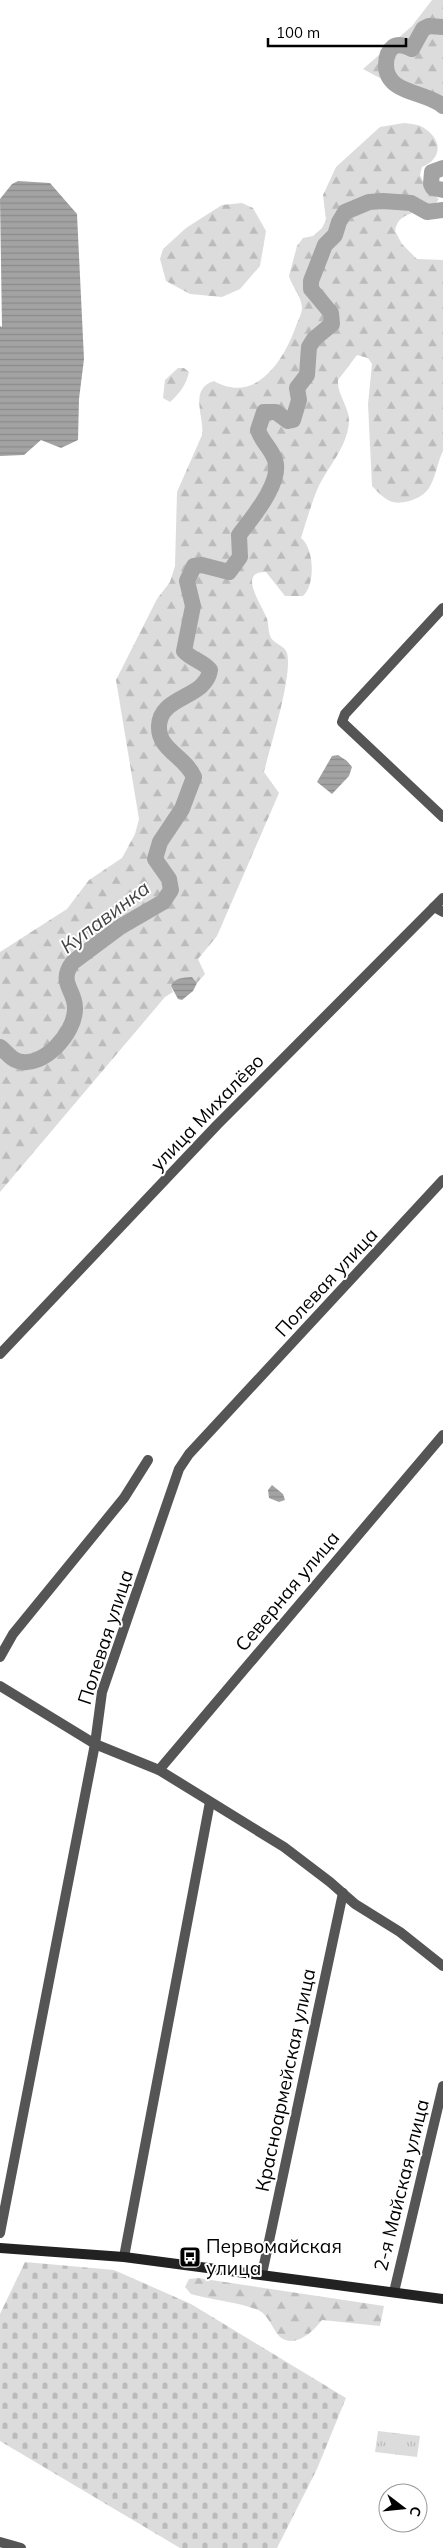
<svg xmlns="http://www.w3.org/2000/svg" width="443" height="2548" viewBox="0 0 443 2548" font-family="Mulish,sans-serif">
<defs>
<pattern id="forest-firs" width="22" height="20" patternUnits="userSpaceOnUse" patternTransform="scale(1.25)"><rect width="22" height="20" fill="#dcdcdc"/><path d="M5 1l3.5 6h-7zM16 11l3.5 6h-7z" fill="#bbb"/></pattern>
<pattern id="cemetery-stones" width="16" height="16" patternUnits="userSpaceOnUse" patternTransform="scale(1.25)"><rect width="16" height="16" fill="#dcdcdc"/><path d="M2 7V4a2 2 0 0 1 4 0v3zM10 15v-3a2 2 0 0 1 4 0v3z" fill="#bbb"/></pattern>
<pattern id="park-tufts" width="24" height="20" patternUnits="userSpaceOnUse" patternTransform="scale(1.25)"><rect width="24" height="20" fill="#dcdcdc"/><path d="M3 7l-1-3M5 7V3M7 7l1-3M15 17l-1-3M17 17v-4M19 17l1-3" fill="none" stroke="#bbb"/></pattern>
<pattern id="water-rules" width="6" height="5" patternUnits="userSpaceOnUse" patternTransform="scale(1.25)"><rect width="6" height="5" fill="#a3a3a3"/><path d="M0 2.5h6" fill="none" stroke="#8b8b8b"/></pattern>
</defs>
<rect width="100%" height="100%" fill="#fff"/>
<!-- forest -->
<g fill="url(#forest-firs)">
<polygon points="432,0 443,0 443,109 434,107 363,69 412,26"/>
<path d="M404 123C411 124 419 124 424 128 442 139 443 159 422 167L420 175 427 190 439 199C428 217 399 206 395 231L402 244 417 259 443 260V451C437 463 436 477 429 488 422 499 401 506 390 501 383 498 377 491 372 486L368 404 372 364 368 358 357 355 338 380C337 395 349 406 349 421 348 447 327 467 317 490 311 505 306 522 301 538 314 548 316 584 303 596H285L266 572C236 571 263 606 267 619 269 625 268 632 271 638 275 644 285 646 287 653 293 675 270 747 264 772L279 793 217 936 198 959 205 974 197 983 192 977 171 986 173 992 165 997 0 1192V952L67 909 89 880 122 858 135 834 139 819 116 680 157 599 170 582 175 566 177 492 202 435C205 418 188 389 214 381 256 405 284 360 296 326 298 320 302 314 302 307 301 295 292 287 289 276L297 246 303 238 313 236 322 228 326 220 323 195 336 167 380 127Z"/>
<polygon points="242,203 253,208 266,231 260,266 240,289 222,297 190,294 166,281 160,259 163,249 186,228 222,205"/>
<path d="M178 368H184L189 372C186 385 180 393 170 402L163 398 165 380Z"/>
<path d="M198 2278 384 2306 380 2326 322 2320C314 2331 295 2349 280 2337 272 2329 269 2315 258 2310 239 2302 211 2300 191 2294L185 2287 189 2279Z"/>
</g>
<!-- cemetery -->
<polygon fill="url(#cemetery-stones)" points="25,2262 114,2270 191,2304 346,2398 317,2469 277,2548 180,2548 0,2441 0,2314"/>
<!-- park -->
<polygon fill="url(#park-tufts)" points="378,2431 420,2436 417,2457 375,2452"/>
<!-- water -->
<g fill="url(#water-rules)">
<polygon points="18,181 50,183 77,214 84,359 79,399 78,440 61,448 41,440 24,455 0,456 0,326 2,327 0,199 12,184"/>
<polygon points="338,755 347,761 352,767 349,776 332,794 317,782 332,756"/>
<path d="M192 977 197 983 193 991 182 1000 178 999 171 986C175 977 183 978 192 977Z"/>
<polygon points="272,1485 283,1494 285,1500 279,1502 269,1498 268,1490"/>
</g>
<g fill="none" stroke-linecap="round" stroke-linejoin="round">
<!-- river -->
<g stroke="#a3a3a3" stroke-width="16">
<path d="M443 27 429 26 423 29 412 49C406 46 399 43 393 47 388 51 386 58 386 65 386 94 425 91 443 106"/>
<polyline points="443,168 432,172 431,184 433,188 443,190"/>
<path d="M0 1047C6 1051 10 1059 18 1061 43 1069 75 1033 75 1009 76 990 57 983 73 962L120 927 163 902 171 890 169 879 155 859 160 842 182 809 194 777C185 756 158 750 159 726 160 695 206 699 210 670 203 661 192 660 184 651L193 606 187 581 194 566 202 565 229 572 240 557 239 535C251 519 283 482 275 460 271 448 262 442 258 430L264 412H276L288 421 293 420 299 400 297 388 307 375 309 347 314 339 332 324 331 313 311 289V281L325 245 335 235 339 222 345 212 369 202 383 201 411 203 427 212 443 210"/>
</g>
<!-- minor -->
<g stroke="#555" stroke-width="10">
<polyline points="443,608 345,714 342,722 443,817"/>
<polyline points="434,907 443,912"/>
<polyline points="0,1354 217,1125 443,898"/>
<polyline points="0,1657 13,1634 124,1498 148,1460"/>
<polyline points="0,1686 95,1744 159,1770 284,1847 330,1882 355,1904 400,1932 443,1966"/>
<polyline points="159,1770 443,1435"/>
<polyline points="0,2233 95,1744 102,1692 179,1469 189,1454 443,1180"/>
<polyline points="124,2257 210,1802"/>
<polyline points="262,2274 343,1893"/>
<polyline points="394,2292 443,2086"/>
<polyline points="0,2542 21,2548"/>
</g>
<!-- secondary -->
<polyline stroke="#222" stroke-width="10" points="0,2248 124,2257 443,2299"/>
</g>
<!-- icons -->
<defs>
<g id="bus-square" transform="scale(1.125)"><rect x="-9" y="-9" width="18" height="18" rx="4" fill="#000" stroke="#fff"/><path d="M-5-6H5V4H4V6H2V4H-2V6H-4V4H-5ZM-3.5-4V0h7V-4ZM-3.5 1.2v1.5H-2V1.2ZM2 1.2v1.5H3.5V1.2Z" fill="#fff"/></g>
</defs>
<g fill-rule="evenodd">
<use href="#bus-square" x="190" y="2257"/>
</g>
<g text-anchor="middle" stroke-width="4" stroke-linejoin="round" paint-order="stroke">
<!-- street labels -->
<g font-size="19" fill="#000" stroke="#fff">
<text transform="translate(207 1112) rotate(-46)" y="7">улица Михалёво</text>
<text transform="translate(326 1282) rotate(-47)" y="7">Полевая улица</text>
<text transform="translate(287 1591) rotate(-50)" y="7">Северная улица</text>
<text transform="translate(105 1637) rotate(-72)" y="7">Полевая улица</text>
<text transform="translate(285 2080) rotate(-78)" y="7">Красноармейская улица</text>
<text transform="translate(401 2185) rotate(-76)" y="7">2-я Майская улица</text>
</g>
<!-- poi labels -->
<g font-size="19" fill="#000" stroke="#fff" text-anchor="start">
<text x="206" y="2253">Первомайская<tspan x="206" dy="22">улица</tspan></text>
</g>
<!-- water labels -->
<g font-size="20" font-style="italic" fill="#444" stroke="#fff">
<text transform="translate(105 917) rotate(-37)" y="7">Купавинка</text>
</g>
</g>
<!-- north arrow -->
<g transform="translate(403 2508) rotate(106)"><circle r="24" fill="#ffffff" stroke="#999999"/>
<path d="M0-4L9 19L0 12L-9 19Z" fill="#000000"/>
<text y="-8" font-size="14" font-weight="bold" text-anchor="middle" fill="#000000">С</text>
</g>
<!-- scale -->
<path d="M268 38v8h138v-8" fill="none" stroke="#000000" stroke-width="2.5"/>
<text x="276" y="38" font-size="15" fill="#000000" stroke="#ffffff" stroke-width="4" paint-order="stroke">100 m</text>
</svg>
